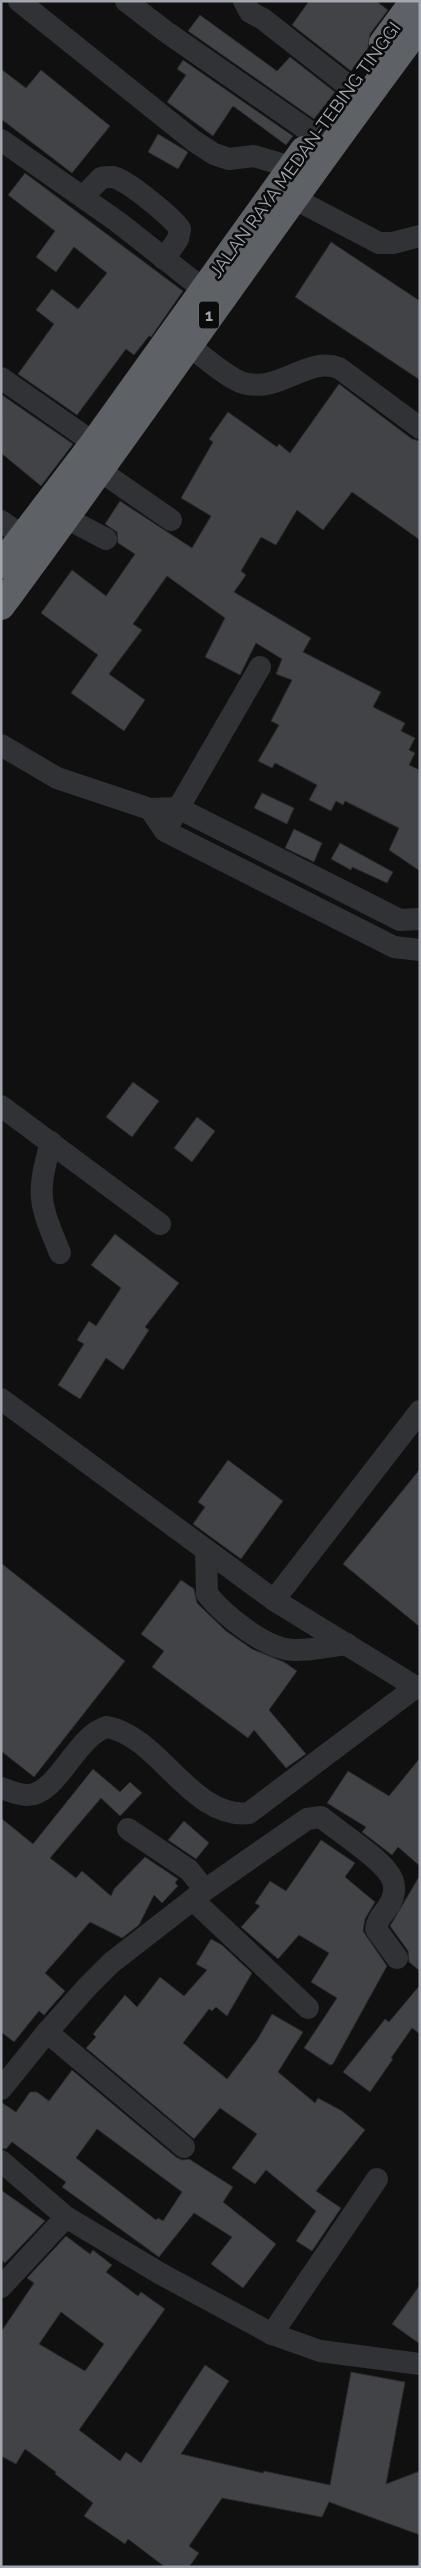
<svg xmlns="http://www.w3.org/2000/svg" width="421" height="2568" viewBox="0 0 421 2568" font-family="Raleway,sans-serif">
<rect width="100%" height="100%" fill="#101011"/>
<!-- building -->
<g fill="#424346" stroke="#2a2a2c" fill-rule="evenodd">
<polygon points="309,1 376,1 388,10 370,34 368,48 351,71 292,25"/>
<polygon points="200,15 277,71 290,57 335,92 314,119 188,31"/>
<polygon points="183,60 293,136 286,145 233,106 213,136 167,102 186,75 177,69"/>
<polygon points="1,69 26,88 41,70 110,126 72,173 1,119"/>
<polygon points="158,134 188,152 178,169 148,152"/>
<polygon points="25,173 183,291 151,337 149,336 134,355 126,349 77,415 18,374 54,324 36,310 52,289 78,309 107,273 74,247 56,272 36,257 55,231 8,195"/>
<polygon points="331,242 420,301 420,380 295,297"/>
<polygon points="339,384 412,439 420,441 420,540 352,492 323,530 297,510 276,545 261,537 241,571 246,575 234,592 311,638 303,652 381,692 373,707 405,723 401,731 415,738 409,750 415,753 409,765 420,770 420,871 389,850 399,828 345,801 343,805 336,801 331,811 309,800 317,785 275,763 272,768 258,761 279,725 271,721 292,680 276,674 282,659 256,643 240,675 205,657 225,618 167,576 133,624 142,630 109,674 145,700 124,731 71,693 98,655 41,613 72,570 106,596 135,554 118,543 117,532 105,524 120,501 192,548 211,516 181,498 213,442 209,439 228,412 277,447 279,444 290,453"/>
<polygon points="2,395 73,444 41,486 1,453"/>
<polygon points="262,793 294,808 287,824 254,808"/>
<polygon points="294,829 322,843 314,862 285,848"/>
<polygon points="340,843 393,872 387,883 352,867 351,870 331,859"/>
<polygon points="133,1082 159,1101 132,1137 106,1117"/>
<polygon points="197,1117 215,1131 192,1162 174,1148"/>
<polygon points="115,1234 179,1283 145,1327 149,1330 123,1370 106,1358 80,1399 58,1385 84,1344 77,1340 89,1321 96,1326 121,1288 91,1265"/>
<polygon points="228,1460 283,1501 241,1559 193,1524 205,1507 198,1502"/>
<polygon points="420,1469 420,1627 343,1564"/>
<polygon points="1,1563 125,1661 34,1777 1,1751"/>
<polygon points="181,1580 194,1589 197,1603 226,1631 252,1649 284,1662 297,1671 269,1710 306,1754 286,1768 254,1730 248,1738 152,1667 164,1651 141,1634"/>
<polygon points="420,1758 420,1866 398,1847 392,1855 362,1832 366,1827 327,1803 348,1771 389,1796"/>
<polygon points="93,1769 120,1792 130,1782 142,1793 120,1816 101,1798 50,1858 76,1878 82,1871 111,1896 114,1889 145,1857 178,1879 175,1883 178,1886 162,1903 154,1895 139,1925 122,1938 90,1922 45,1973 65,1991 44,2015 39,2011 14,2042 1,2032 1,1818 33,1844"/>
<polygon points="184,1821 209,1843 196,1859 168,1840"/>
<polygon points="321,1840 355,1863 345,1877 375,1902 365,1919 363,1931 387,1966 333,2064 330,2065 304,2048 337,1998 311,1982 329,1953 299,1935 278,1959 241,1927 260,1906 255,1903 270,1881 286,1891"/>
<polygon points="420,1875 420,1971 409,1962 408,1951 390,1926"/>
<polygon points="211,1939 222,1945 252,1973 227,2016 216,2007 212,2011 209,2009 183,2043 227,2079 257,2040 272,2014 303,2032 278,2072 315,2103 318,2098 342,2111 365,2130 316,2191 341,2208 312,2251 296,2241 316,2211 266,2170 255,2184 232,2168 257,2134 220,2108 194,2139 86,2048 96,2037 93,2034 125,1995 137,2007 160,1977 184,1996 207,1970 196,1964"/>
<polygon points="420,1985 420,2034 412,2028 391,2058 393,2059 370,2092 343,2072 385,2019 389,2022"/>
<path d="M72 2070 176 2157 182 2160 189 2159 233 2187 223 2202 276 2244 243 2288 211 2264 232 2237 194 2213 159 2257 62 2187 66 2182 12 2142 6 2149 1 2148V2102L16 2112 30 2092H37L49 2101ZM97 2129 182 2192 163 2221 158 2218 156 2220 76 2158Z"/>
<polygon points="1,2190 45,2221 5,2263 1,2260"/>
<path d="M66 2236 90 2254 93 2250 112 2265 106 2272 138 2296 141 2292 165 2309 79 2430 120 2461 126 2452 141 2463 205 2365 229 2381 181 2454 263 2473 264 2471 330 2485 351 2372 405 2382 386 2484 420 2471V2535L329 2502 322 2517 222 2498 189 2546 199 2553 189 2567H165L128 2539 125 2544 84 2516 93 2503 55 2474 56 2472 25 2449 16 2464 1 2456V2332L34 2283 27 2278ZM61 2312 104 2344 85 2371 39 2344Z"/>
<polygon points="420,2285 420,2344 392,2324"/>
</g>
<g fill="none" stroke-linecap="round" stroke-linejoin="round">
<!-- minor -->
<g stroke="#313235" stroke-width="22">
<polyline points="19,1 194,141 214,154 229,159 254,156 291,167"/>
<polyline points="126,1 165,31 316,136"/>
<polyline points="244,1 250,12 263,19 365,99"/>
<polyline points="1,140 118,222 203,289"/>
<path d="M83 197 101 178C105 177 109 177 113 177 127 180 172 217 180 229L178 239 164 259"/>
<polyline points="293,198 379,243 393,243 420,236"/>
<path d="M188 345C200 354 229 379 243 383 282 393 306 356 339 368L420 428"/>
<polyline points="1,378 94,443"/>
<polyline points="99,470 171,520"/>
<polyline points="66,518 106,539"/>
<polyline points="1,521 22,536"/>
<polyline points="1,745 57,778 150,809 178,808 400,920 420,919"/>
<polyline points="150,809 165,831 394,947 420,950"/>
<polyline points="172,819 260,667"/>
<polyline points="1,1106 160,1224"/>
<path d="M51 1142C36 1196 39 1202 60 1253"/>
<path d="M1 1399 274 1600 416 1687 249 1813C192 1820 159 1736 107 1727 76 1735 58 1795 27 1795 18 1795 10 1791 1 1788"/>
<path d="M206 1550 207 1594C224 1615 265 1649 293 1650 310 1651 329 1646 347 1644"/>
<polyline points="274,1600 420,1411"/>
<polyline points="128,1829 189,1870 205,1890"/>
<polyline points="193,1900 308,2008"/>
<polyline points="47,2032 184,2147"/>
<path d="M1 2089 47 2032 88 1986 111 1963 205 1890 307 1819 321 1817C338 1831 375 1855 387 1871 392 1877 395 1884 394 1892 392 1909 377 1915 376 1929L397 1958"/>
<polyline points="1,2161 66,2217 161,2274 272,2334 320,2351 420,2364"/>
<polyline points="1,2287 66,2217"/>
<polyline points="272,2334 377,2179"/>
</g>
<!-- highway -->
<g stroke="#5e6166" stroke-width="28">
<polyline points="383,43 414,1"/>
<polyline points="1,565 94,443 304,150"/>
<path d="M1 606C143 414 277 217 420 26"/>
</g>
</g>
<g text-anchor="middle" stroke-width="5" stroke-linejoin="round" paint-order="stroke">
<!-- shield labels -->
<rect fill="#0b0b0c" stroke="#75797f" stroke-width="1" x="199" y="301.5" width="20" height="27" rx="4"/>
<g font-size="16" font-weight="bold" fill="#a3a8b0">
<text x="209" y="321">1</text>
</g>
<!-- street labels -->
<g font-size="18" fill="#a3a8b0" stroke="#0b0b0c">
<text transform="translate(305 150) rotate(-54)" y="6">JALAN RAYA MEDAN-TEBING TINGGI</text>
</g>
</g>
<!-- border -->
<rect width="421" height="2568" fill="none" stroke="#a3a8b0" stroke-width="5"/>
</svg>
